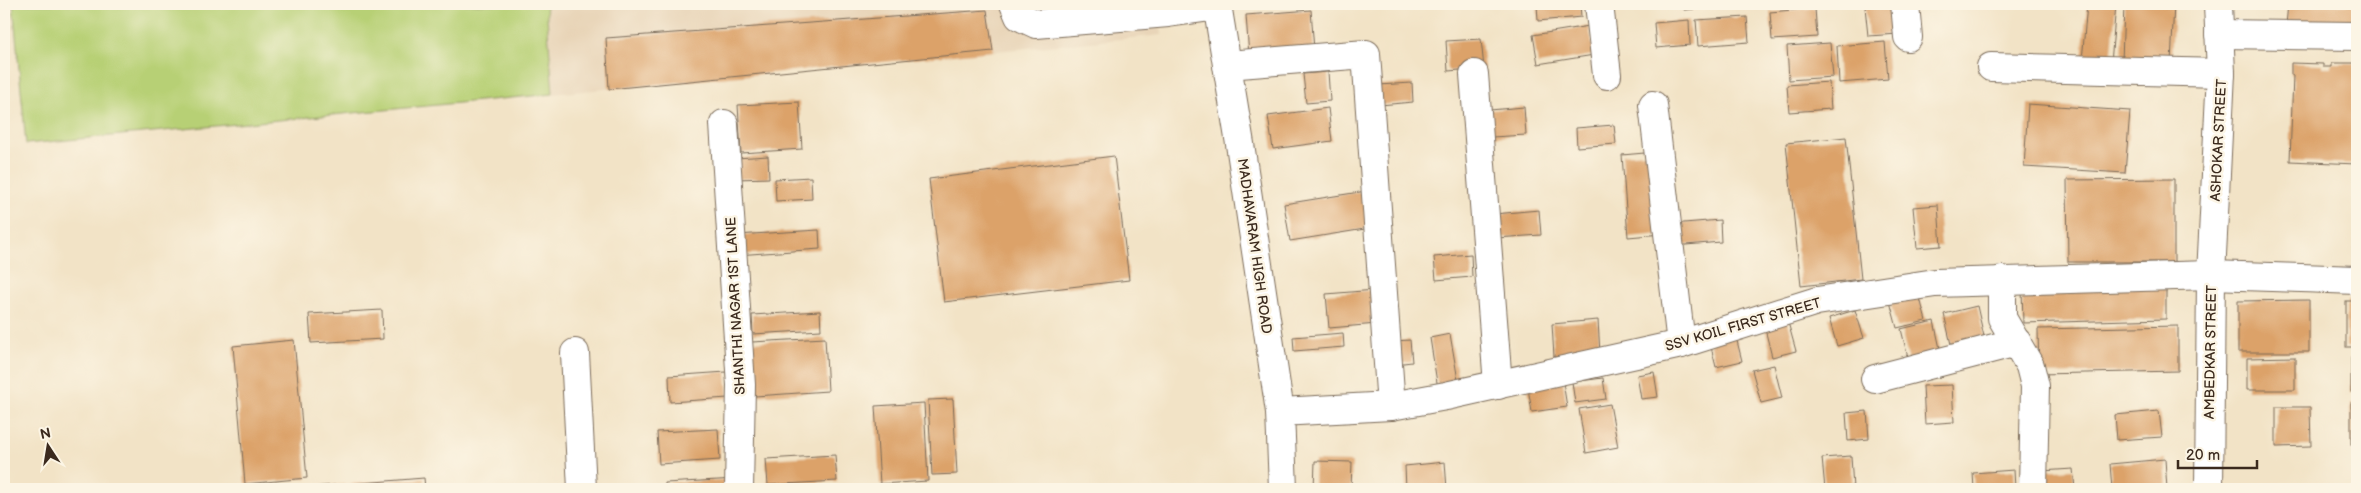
<svg xmlns="http://www.w3.org/2000/svg" width="2361" height="493" viewBox="0 0 2361 493" font-family="'Balsamiq Sans',sans-serif">
<rect width="100%" height="100%" fill="#fcf5e5"/>
<filter id="ink" filterUnits="userSpaceOnUse"><feTurbulence type="fractalNoise" baseFrequency=".02" numOctaves="2"/><feDisplacementMap in="SourceGraphic" scale="10" xChannelSelector="R" yChannelSelector="G"/><feConvolveMatrix kernelMatrix="1 2 1 2 8 2 1 2 1" color-interpolation-filters="sRGB"/></filter>
<filter id="wash" filterUnits="userSpaceOnUse"><feTurbulence type="fractalNoise" baseFrequency=".0096" numOctaves="4" result="noise"/><feDisplacementMap in="SourceGraphic" scale="20" xChannelSelector="R" yChannelSelector="G"/><feGaussianBlur stdDeviation="1.12" result="paint"/><feColorMatrix in="noise" values="0 0 0 0 0 0 0 0 0 0 0 0 0 0 0 0 0 1.4 0 .05"/><feComposite in="paint" operator="in"/></filter>
<g filter="url(#wash)">
<rect width="100%" height="100%" fill="#f2e3c6"/>
<!-- built -->
<polygon fill="#e8d4b7" points="546,4 1158,4 1162,35 553,94"/>
<!-- green -->
<polygon fill="#b7d075" stroke="#797d4a" points="13,4 546,4 553,94 26,144"/>
<g id="blocks">
<!-- building -->
<g fill="#dca269">
<polygon points="1239,4 1256,4 1256,5 1239,6"/>
<polygon points="1537,4 1580,4 1581,17 1538,21"/>
<polygon points="1683,4 1736,4 1736,6 1684,10"/>
<polygon points="1896,4 1899,34 1868,36 1865,7"/>
<polygon points="2087,4 2116,4 2111,63 2082,61"/>
<polygon points="2124,4 2174,4 2171,63 2122,62"/>
<polygon points="2288,4 2357,4 2357,25 2286,25"/>
<polygon points="1815,8 1817,37 1772,40 1770,12"/>
<polygon points="987,10 993,51 609,89 606,38"/>
<polygon points="1311,10 1314,50 1249,56 1246,15"/>
<polygon points="1747,17 1749,42 1698,46 1696,20"/>
<polygon points="1689,20 1690,45 1656,48 1654,23"/>
<polygon points="1589,26 1594,55 1538,64 1533,35"/>
<polygon points="1481,39 1484,68 1448,71 1446,41"/>
<polygon points="1885,42 1888,79 1839,83 1837,46"/>
<polygon points="1830,43 1833,77 1789,80 1787,46"/>
<polygon points="2291,63 2323,64 2323,67 2332,67 2332,63 2354,63 2355,68 2357,68 2356,164 2290,161 2293,75 2291,75"/>
<polygon points="1328,72 1330,101 1306,103 1303,74"/>
<polygon points="1829,82 1831,109 1789,112 1787,85"/>
<polygon points="1412,83 1413,102 1380,105 1378,85"/>
<polygon points="799,102 802,149 741,153 738,105"/>
<polygon points="2028,104 2130,111 2125,173 2024,167"/>
<polygon points="1524,107 1526,135 1492,137 1490,110"/>
<polygon points="1328,108 1332,141 1273,149 1268,116"/>
<polygon points="4,112 6,112 7,142 4,142"/>
<polygon points="1614,125 1616,144 1577,147 1576,128"/>
<polygon points="1846,137 1861,279 1801,286 1786,143"/>
<polygon points="1656,152 1662,234 1628,237 1622,155"/>
<polygon points="768,156 769,178 737,179 736,158"/>
<polygon points="1114,156 1129,280 944,302 929,179"/>
<polygon points="811,177 812,199 776,201 775,179"/>
<polygon points="2174,179 2174,262 2068,262 2067,180"/>
<polygon points="1366,191 1371,228 1290,241 1284,204"/>
<polygon points="1938,205 1941,246 1917,248 1913,207"/>
<polygon points="1539,210 1541,235 1496,238 1494,214"/>
<polygon points="1720,220 1721,242 1674,246 1672,224"/>
<polygon points="819,230 820,249 737,255 736,235"/>
<polygon points="1471,254 1472,277 1436,280 1434,257"/>
<polygon points="2166,286 2166,319 2023,323 2022,289"/>
<polygon points="1917,287 1926,321 1897,328 1888,294"/>
<polygon points="1375,290 1377,324 1329,328 1326,294"/>
<polygon points="2309,300 2309,352 2238,352 2238,301"/>
<rect x="2346" y="301" width="11" height="46"/>
<polygon points="1977,306 1986,345 1953,353 1944,314"/>
<polygon points="382,310 383,339 311,343 309,314"/>
<polygon points="1855,310 1864,338 1837,346 1829,318"/>
<polygon points="820,311 821,330 753,334 752,315"/>
<polygon points="1786,315 1796,351 1772,357 1763,321"/>
<polygon points="1598,320 1600,354 1554,357 1552,324"/>
<polygon points="1934,321 1942,358 1910,366 1901,329"/>
<polygon points="2178,326 2178,371 2039,374 2038,329"/>
<polygon points="1343,333 1344,347 1294,351 1293,337"/>
<polygon points="1735,333 1742,361 1716,367 1709,339"/>
<polygon points="1450,334 1459,386 1438,389 1430,338"/>
<polygon points="825,338 828,391 755,396 752,342"/>
<polygon points="294,340 307,478 245,484 233,346"/>
<polygon points="1410,340 1412,362 1395,364 1393,341"/>
<polygon points="2295,357 2295,390 2247,390 2247,358"/>
<rect x="2351" y="357" width="6" height="35"/>
<polygon points="1774,365 1782,398 1761,403 1752,370"/>
<polygon points="726,372 728,398 670,402 669,376"/>
<polygon points="1654,372 1658,397 1641,399 1637,375"/>
<polygon points="1603,378 1606,399 1575,403 1572,382"/>
<polygon points="1563,382 1567,407 1532,412 1528,388"/>
<polygon points="1952,385 1954,422 1925,424 1923,386"/>
<polygon points="953,399 957,474 932,475 928,400"/>
<polygon points="924,403 928,481 880,484 875,406"/>
<rect x="2351" y="403" width="6" height="41"/>
<polygon points="1610,404 1618,447 1586,453 1579,409"/>
<polygon points="2276,407 2310,407 2311,446 2276,447"/>
<polygon points="1867,411 1869,439 1848,441 1846,413"/>
<polygon points="2159,411 2162,437 2117,440 2115,415"/>
<polygon points="718,429 720,460 659,464 657,432"/>
<rect x="2355" y="452" width="2" height="37"/>
<polygon points="835,455 837,481 768,485 766,459"/>
<polygon points="1851,456 1853,489 1825,489 1822,458"/>
<polygon points="2165,459 2167,489 2112,489 2110,464"/>
<polygon points="1315,461 1352,462 1351,489 1314,489"/>
<polygon points="1445,462 1447,489 1406,489 1405,466"/>
<polygon points="2073,469 2075,489 2042,489 2041,471"/>
<polygon points="2014,470 2015,489 1974,489 1973,473"/>
<polygon points="424,478 425,489 299,489 299,488"/>
<polygon points="736,479 737,489 665,489 665,483"/>
</g>
</g>
</g>
<g filter="url(#ink)">
<use href="#blocks" fill-opacity="0" stroke="#7b6b59" stroke-width="1"/>
<g fill="none" stroke-linecap="round" stroke-linejoin="round">
<!-- minor casing -->
<g stroke="#7b6b59" stroke-width="30">
<g id="minor">
<polyline points="1014,4 1019,16 1036,24 1168,13 1218,6"/>
<polyline points="1599,4 1607,75"/>
<polyline points="1905,4 1908,37"/>
<polyline points="2219,34 2357,36"/>
<polyline points="1227,65 1366,54 1391,406"/>
<polyline points="1991,67 2221,73"/>
<polyline points="1474,74 1498,385"/>
<polyline points="1653,105 1681,344"/>
<polyline points="724,124 741,385 739,489"/>
<polyline points="2002,280 2002,318 2030,366 2035,386 2033,489"/>
<polyline points="575,353 582,489"/>
<polyline points="1875,379 2017,342"/>
<polyline points="1280,412 1391,406 1446,396 1681,344 1817,301 1935,283 2211,275 2357,280"/>
<polyline points="2209,489 2211,275 2221,73 2218,4"/>
</g>
</g>
<!-- major casing -->
<g stroke="#7b6b59" stroke-width="30">
<polyline id="major" points="1217,4 1240,144 1280,412 1283,489"/>
</g>
<!-- minor -->
<use href="#minor" stroke="#fff" stroke-width="28"/>
<!-- major -->
<use href="#major" stroke="#fff" stroke-width="28"/>
</g>
</g>
<g text-anchor="middle" stroke-width="5" stroke-linejoin="round" paint-order="stroke">
<!-- street labels -->
<g font-size="14" fill="#3b2a1e" stroke="#fcf5e5">
<text transform="translate(2218 140) rotate(-87)" y="5">ASHOKAR STREET</text>
<text transform="translate(1255 246) rotate(82)" y="5">MADHAVARAM HIGH ROAD</text>
<text transform="translate(735 306) rotate(-93)" y="5">SHANTHI NAGAR 1ST LANE</text>
<text transform="translate(1743 324) rotate(-16)" y="5">SSV KOIL FIRST STREET</text>
<text transform="translate(2210 352) rotate(-89)" y="5">AMBEDKAR STREET</text>
</g>
</g>
<!-- margin -->
<rect width="2361" height="493" fill="none" stroke="#fcf5e5" stroke-width="20"/>
<!-- north arrow -->
<g transform="translate(48 446) rotate(348)" stroke="#fcf5e5" stroke-width="4" paint-order="stroke">
<path d="M0-4L9 19L0 12L-9 19Z" fill="#3b2a1e"/>
<text y="-8" font-size="14" font-weight="bold" text-anchor="middle" fill="#3b2a1e">N</text>
</g>
<!-- scale -->
<path d="M2178 460v8h79v-8" fill="none" stroke="#3b2a1e" stroke-width="2.5"/>
<text x="2186" y="460" font-size="15" fill="#3b2a1e" stroke="#fcf5e5" stroke-width="4" paint-order="stroke">20 m</text>
</svg>
